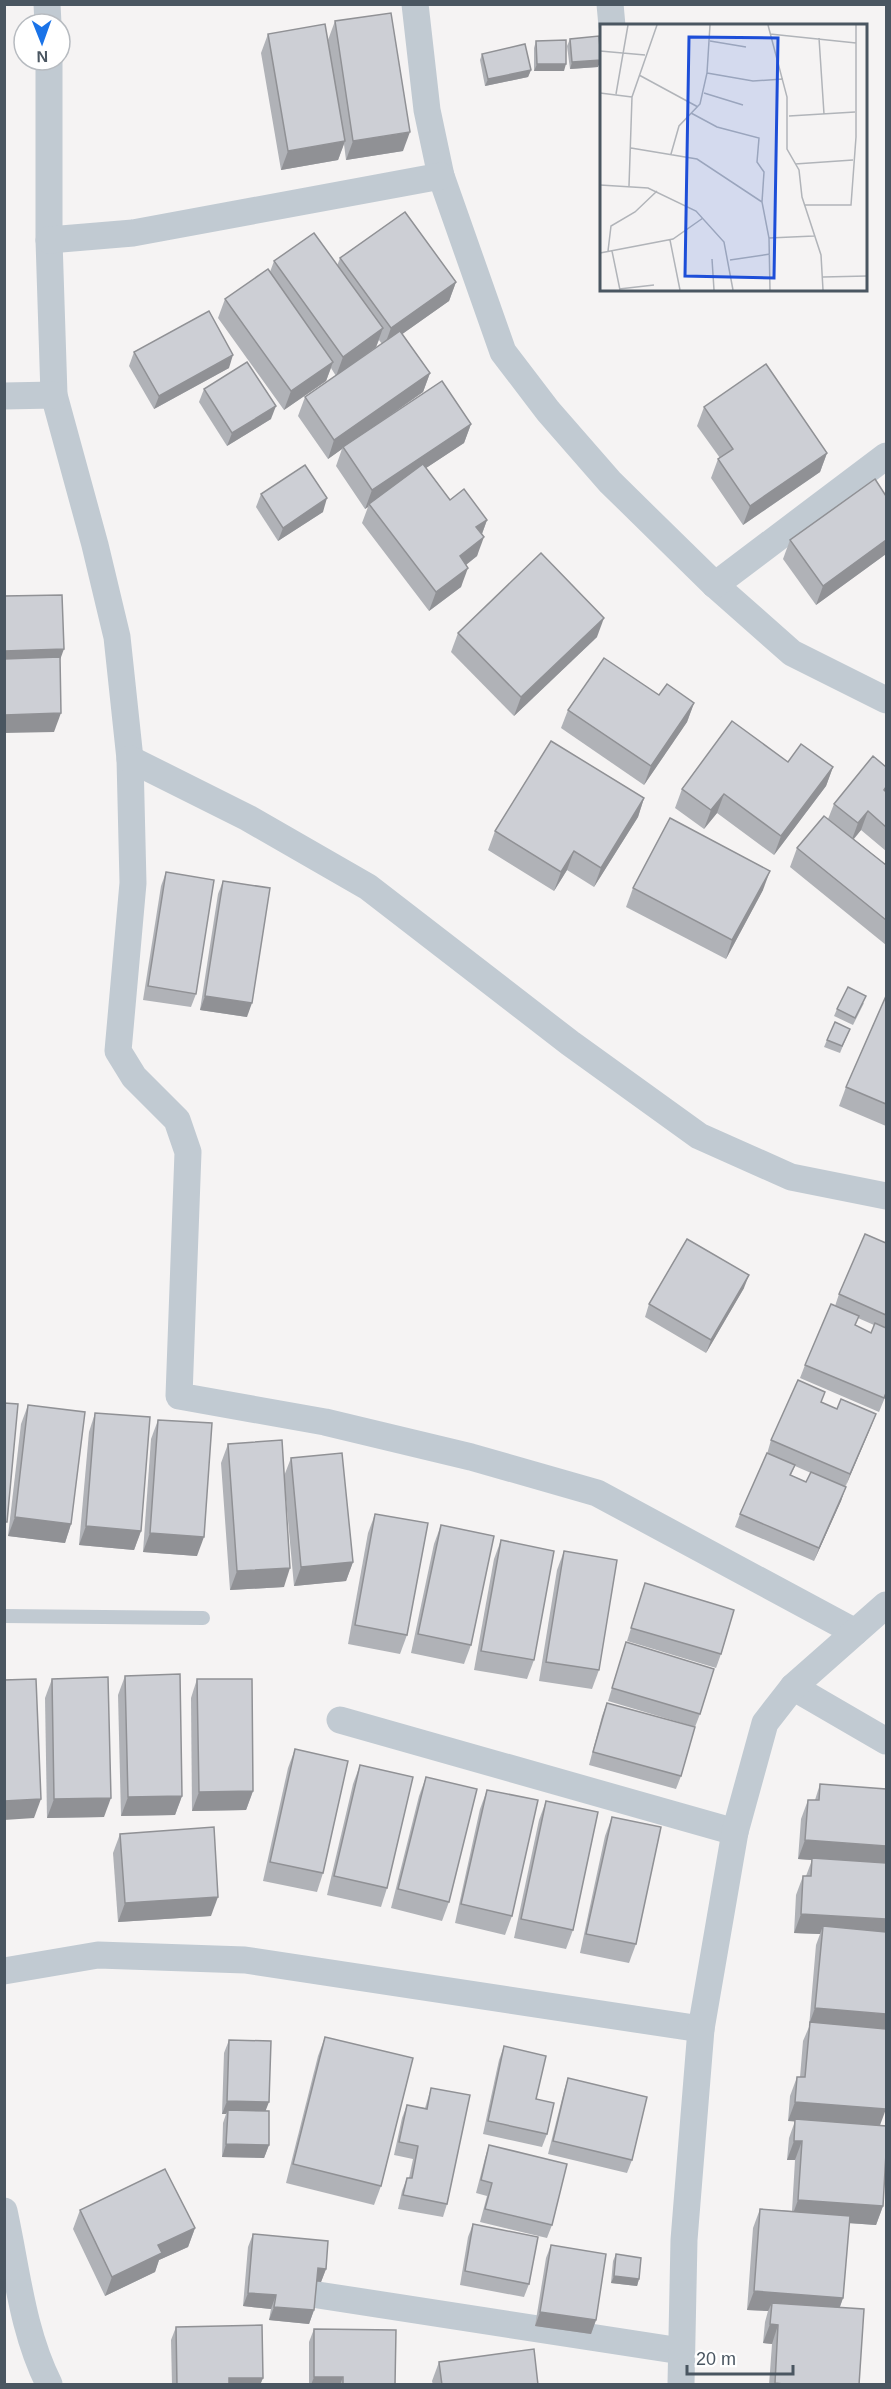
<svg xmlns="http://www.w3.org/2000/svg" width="891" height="2389" viewBox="0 0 891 2389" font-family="Helvetica,sans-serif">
<rect width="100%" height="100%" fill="#f5f3f3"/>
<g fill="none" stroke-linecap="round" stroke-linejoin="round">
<!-- lane -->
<polyline stroke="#c1cad2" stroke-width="14" points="4,1616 203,1618"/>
<!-- street -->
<g stroke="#c1cad2" stroke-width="27">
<polyline points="47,4 48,24"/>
<polyline points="415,4 427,110 441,176 503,352 548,411 610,482 715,585 792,653 886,700"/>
<polyline points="610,4 612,26"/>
<polyline points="49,60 49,240 54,395 95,545 117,637 130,759 133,883 118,1051 134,1077 177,1120 188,1152 179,1396 325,1422 471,1457 597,1493 855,1632"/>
<polyline points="49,240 133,233 441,176"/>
<polyline points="4,396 54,395"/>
<polyline points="715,585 886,456"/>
<polyline points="130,759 248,818 368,887 570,1043 699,1136 791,1177 886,1196"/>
<polyline points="793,1687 886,1741"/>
<polyline points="340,1720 735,1832"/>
<polyline points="4,1971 98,1955 245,1960 701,2029"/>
<path d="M4 2211C17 2270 22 2330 49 2384"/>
<polyline points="318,2295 681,2351"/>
<polyline points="681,2384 684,2240 701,2029 735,1832 765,1723 793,1687 886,1605"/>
</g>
</g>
<!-- wall -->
<g fill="#b0b2b7" fill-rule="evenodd">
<polygon points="335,21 403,151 346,160 344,144 338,160 281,170 261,53 268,34 334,78 328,40"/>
<polygon points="570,39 598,67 570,69 567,46"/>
<polygon points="536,41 564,71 534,71 534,48"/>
<polygon points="482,54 531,70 528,77 485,86 480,60"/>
<polygon points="340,258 456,282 449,301 402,334 430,373 423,392 382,421 471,424 464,443 426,468 450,500 487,520 482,534 477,556 466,565 461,587 429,611 362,523 368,507 365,509 336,466 342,449 328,459 298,416 305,397 382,344 379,340 376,347 336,376 331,368 326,381 284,410 218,318 225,299 270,272 274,261 337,266"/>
<polygon points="134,352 229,368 154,409 129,366"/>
<polygon points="204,389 271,419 227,446 199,402"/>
<polygon points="704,407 827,453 820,472 743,525 711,478 718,459 720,458 697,426"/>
<polygon points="261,494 323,512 278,541 256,507"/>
<polygon points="886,496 886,554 816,605 783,559 790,540"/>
<polygon points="458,633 597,637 514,716 451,652"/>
<polygon points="659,695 694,703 687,722 644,785 561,728 568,710"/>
<polygon points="788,762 833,767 826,786 774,855 717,813 704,829 675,808 682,789"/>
<polygon points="886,767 886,851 861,830 854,839 886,865 886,945 790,867 797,848 828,819 834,804"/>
<polygon points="644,798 638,817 594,887 567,870 554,891 488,850 495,831"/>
<polygon points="166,872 196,994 191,1007 143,1000 161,886"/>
<polygon points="223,881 247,1017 200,1010 218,894"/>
<polygon points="633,888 763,890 726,959 626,907"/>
<polygon points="886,996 886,1126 839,1106 846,1087"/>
<polygon points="864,1003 853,1025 834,1016 837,1009"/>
<polygon points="850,1029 840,1053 824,1047 827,1040"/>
<path d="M886 1243V1395L879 1412 800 1378 805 1365 835 1306 839 1294ZM858 1318 874 1325 871 1333 855 1326Z"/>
<polygon points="744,1288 706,1353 645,1317 649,1304"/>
<path d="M821 1402 837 1409 876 1414 845 1487 841 1501 814 1561 735 1527 740 1514 767 1454 771 1440ZM795 1466 811 1473 806 1482 791 1475Z"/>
<polygon points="28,1405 71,1524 65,1543 8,1536 21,1424"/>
<polygon points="95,1413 141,1531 134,1550 79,1545 89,1432"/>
<polygon points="158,1420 197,1556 143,1552 151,1439"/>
<polygon points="228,1444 284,1476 291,1458 353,1562 346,1581 294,1586 285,1488 284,1587 230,1590 221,1463"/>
<polygon points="375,1514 407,1635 400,1654 348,1644 368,1533"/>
<polygon points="441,1525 471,1645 464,1664 411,1653 434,1544"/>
<polygon points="501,1540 534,1660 527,1679 474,1670 494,1559"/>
<polygon points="564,1551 599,1670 592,1689 539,1681 557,1570"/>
<polygon points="645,1583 721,1654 716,1668 627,1641"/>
<polygon points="626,1642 700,1714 695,1727 608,1701"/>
<polygon points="125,1676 182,1796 175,1815 121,1816 118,1695"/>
<polygon points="52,1679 104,1817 47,1818 45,1698"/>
<polygon points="197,1679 253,1791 246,1810 192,1811 191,1698"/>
<polygon points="607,1703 681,1776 676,1789 589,1765 602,1716"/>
<polygon points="295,1749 323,1873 317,1892 263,1881 288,1768"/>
<polygon points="360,1765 387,1888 381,1907 327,1895 353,1784"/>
<polygon points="426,1777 449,1902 442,1921 391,1908 419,1796"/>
<polygon points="820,1784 880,2125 883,2206 876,2225 849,2223 843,2298 840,2307 859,2385 769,2385 772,2344 763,2343 765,2322 768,2311 747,2310 753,2228 760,2209 792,2211 795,2160 787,2160 789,2138 795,2121 788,2121 790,2096 797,2077 800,2077 803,2041 809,2027 816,1945 820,1934 794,1933 796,1895 803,1876 806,1876 812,1860 798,1859 801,1819 808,1800 815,1800"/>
<polygon points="487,1790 512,1916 505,1935 455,1923 480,1809"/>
<polygon points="546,1801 573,1930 566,1949 514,1938 539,1820"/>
<polygon points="612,1817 636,1944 629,1963 580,1953 605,1836"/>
<polygon points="120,1834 211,1916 118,1922 113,1853"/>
<polygon points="325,2037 381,2186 374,2205 286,2183 318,2056"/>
<polygon points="229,2040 265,2111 269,2145 264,2158 222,2157 223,2123 226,2114 222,2114 224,2053"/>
<polygon points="504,2046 547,2134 542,2147 483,2134 499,2060"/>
<polygon points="568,2078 632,2160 627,2173 548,2154 564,2091"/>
<polygon points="431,2088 447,2204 443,2217 398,2209 402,2191 407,2178 409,2178 413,2159 394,2155 402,2118 407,2105 425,2108"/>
<polygon points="489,2145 552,2225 547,2238 480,2222 487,2196 476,2193 485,2158"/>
<polygon points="80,2210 195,2228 188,2247 159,2260 155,2272 105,2296 73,2229"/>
<polygon points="473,2224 529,2284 524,2297 460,2285 468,2237"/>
<polygon points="253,2234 326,2269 321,2282 317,2282 314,2310 309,2324 269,2320 271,2309 243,2306 248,2247"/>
<polygon points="551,2245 596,2320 591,2334 535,2326 546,2258"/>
<polygon points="616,2254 639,2279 637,2286 611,2283 613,2261"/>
<polygon points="176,2327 263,2378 260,2385 172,2385 171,2340"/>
<polygon points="314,2329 395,2385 309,2385 309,2342"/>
<polygon points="439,2362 538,2385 433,2385 432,2381"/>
</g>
<!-- shaded-wall -->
<g fill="#909195">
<polygon points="601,60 598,67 570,69 572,62"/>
<polygon points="537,64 566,64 564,71 534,71"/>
<polygon points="531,70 528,77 485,86 488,79"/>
<polygon points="410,132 403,151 346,160 353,141"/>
<polygon points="345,141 338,160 281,170 288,151"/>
<polygon points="456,282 449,301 384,347 391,328"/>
<polygon points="383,328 376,347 336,376 343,357"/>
<polygon points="233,355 229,368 154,409 159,396"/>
<polygon points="333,362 326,381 284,410 291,391"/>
<polygon points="430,373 423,392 343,448 343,447 342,449 328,459 334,440"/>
<polygon points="276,406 271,419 227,446 232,433"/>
<polygon points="471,424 464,443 370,505 369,504 368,507 365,509 372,490"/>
<polygon points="827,453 820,472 743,525 750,506"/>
<polygon points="327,498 323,512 278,541 283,528"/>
<polygon points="487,520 480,539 476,527"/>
<polygon points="484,537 477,556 453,575 460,556"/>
<polygon points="886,540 886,554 816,605 823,586"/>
<polygon points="468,568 461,587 429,611 436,592"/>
<polygon points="604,618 597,637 514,716 521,697"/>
<polygon points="64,649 57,668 4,670 4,651"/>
<polygon points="694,703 687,722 644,785 651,766"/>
<polygon points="61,713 54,732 4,733 4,715"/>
<polygon points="833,767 826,786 774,855 781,836"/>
<polygon points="724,794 717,813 704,829 711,810"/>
<polygon points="644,798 638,817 594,887 601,868"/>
<polygon points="868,811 861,830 851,842 858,823"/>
<polygon points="574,851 567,870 554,891 561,872"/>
<polygon points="770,871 763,890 726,959 732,940"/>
<polygon points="205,996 252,1003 247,1017 200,1010"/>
<polygon points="749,1275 744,1288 706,1353 711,1340"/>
<polygon points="876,1414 871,1427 845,1488 850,1474"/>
<polygon points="846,1487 841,1501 814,1561 819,1548"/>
<polygon points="15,1517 71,1524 65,1543 8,1536"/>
<polygon points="86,1526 141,1531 134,1550 79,1545"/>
<polygon points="150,1533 204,1537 197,1556 143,1552"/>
<polygon points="353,1562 346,1581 294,1586 301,1567"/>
<polygon points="290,1568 284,1587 230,1590 237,1571"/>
<polygon points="253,1791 246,1810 192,1811 199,1792"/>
<polygon points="182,1796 175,1815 121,1816 128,1797"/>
<polygon points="111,1798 104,1817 47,1818 54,1799"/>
<polygon points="41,1799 34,1818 4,1820 4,1801"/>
<polygon points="805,1840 886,1846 886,1865 798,1859"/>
<polygon points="218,1897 211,1916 118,1922 125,1903"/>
<polygon points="801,1914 886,1919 886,1938 823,1926 820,1934 794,1933"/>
<polygon points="815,2008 886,2014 886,2033 810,2022 808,2027"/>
<polygon points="227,2101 269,2102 264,2115 228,2110 226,2114 222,2114"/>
<polygon points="795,2102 886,2109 879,2128 788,2121"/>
<polygon points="794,2141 802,2141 795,2160 787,2160"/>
<polygon points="226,2144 269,2145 264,2158 222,2157"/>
<polygon points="798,2200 883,2206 876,2225 791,2219"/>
<polygon points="195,2228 188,2247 159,2260 155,2272 105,2296 112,2277 158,2245"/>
<polygon points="318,2268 326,2269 321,2282 313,2281"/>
<polygon points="614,2276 639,2279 637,2286 611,2283"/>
<polygon points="754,2291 843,2298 836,2317 772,2303 768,2311 747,2310"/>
<polygon points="248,2293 276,2295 271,2309 243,2306"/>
<polygon points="274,2307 314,2310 309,2324 269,2320"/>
<polygon points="540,2312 596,2320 591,2334 535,2326"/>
<polygon points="770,2324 778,2325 772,2344 763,2343"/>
<polygon points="314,2377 343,2377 340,2385 311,2385"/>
<polygon points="229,2378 263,2378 260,2385 226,2385"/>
</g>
<!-- building -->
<g fill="#cdcfd5" stroke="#909195" stroke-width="1.5">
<polygon points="391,13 410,132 353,141 335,21"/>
<polygon points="325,24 345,141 288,151 268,34"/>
<polygon points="599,36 601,60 572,62 570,39"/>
<polygon points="566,40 566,64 537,64 536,41"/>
<polygon points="525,44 531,70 488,79 482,54"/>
<polygon points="405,212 456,282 391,328 340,258"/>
<polygon points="314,233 383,328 343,357 274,261"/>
<polygon points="268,269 333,362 291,391 225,299"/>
<polygon points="209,311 233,355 159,396 134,352"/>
<polygon points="400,331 430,373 334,440 305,397"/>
<polygon points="247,362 276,406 232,433 204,389"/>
<polygon points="766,364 827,453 750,506 718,459 733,449 704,407"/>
<polygon points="442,381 471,424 372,490 343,447"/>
<polygon points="423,464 450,500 464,489 487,520 476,527 484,537 460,556 468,568 436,592 369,504"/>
<polygon points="305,465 327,498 283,528 261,494"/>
<polygon points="875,479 886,496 886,540 823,586 790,540"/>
<polygon points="541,553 604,618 521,697 458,633"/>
<polygon points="62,595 64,649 4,651 4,596"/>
<polygon points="60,657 61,713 4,715 4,659"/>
<polygon points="604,658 659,695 667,684 694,703 651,766 568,710"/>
<polygon points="732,721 788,762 801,744 833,767 781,836 724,794 711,810 682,789"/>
<polygon points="551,741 644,798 601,868 574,851 561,872 495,831"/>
<polygon points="873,756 886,767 886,787 884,790 886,792 886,827 868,811 858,823 834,804"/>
<polygon points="824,816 886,865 886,920 797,848"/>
<polygon points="670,818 770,871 732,940 633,888"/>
<polygon points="166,872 214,880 196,994 148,986"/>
<polygon points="223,881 270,888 252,1003 205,996"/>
<polygon points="848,987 866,996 855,1018 837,1009"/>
<polygon points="886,996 886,1104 846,1087"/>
<polygon points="835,1022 850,1029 842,1046 827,1040"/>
<polygon points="865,1234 886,1243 886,1315 839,1294"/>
<polygon points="687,1239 749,1275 711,1340 649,1304"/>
<polygon points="831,1304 859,1316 855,1325 871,1333 875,1323 886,1328 886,1393 884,1398 805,1365"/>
<polygon points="798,1380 825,1392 821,1402 837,1409 841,1399 876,1414 850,1474 771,1440"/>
<polygon points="4,1403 18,1404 7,1522 4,1522"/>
<polygon points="28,1405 85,1412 71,1524 15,1517"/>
<polygon points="95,1413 150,1417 141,1531 86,1526"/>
<polygon points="158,1420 212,1423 204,1537 150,1533"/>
<polygon points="282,1440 290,1568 237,1571 228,1444"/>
<polygon points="342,1453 353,1562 301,1567 291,1458"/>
<polygon points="767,1453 795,1465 790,1475 806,1482 811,1472 846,1487 819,1548 740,1514"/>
<polygon points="375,1514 428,1523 407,1635 355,1625"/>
<polygon points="441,1525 494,1536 471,1645 418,1634"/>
<polygon points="501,1540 554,1551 534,1660 481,1651"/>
<polygon points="564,1551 617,1560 599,1670 546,1662"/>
<polygon points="645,1583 734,1610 721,1654 631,1628"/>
<polygon points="626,1642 714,1669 700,1714 612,1688"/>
<polygon points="180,1674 182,1796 128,1797 125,1676"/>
<polygon points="108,1677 111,1798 54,1799 52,1679"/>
<polygon points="36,1679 41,1799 4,1801 4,1680"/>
<polygon points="197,1679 252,1679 253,1791 199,1792"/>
<polygon points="607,1703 695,1727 681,1776 593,1752"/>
<polygon points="295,1749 348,1761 323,1873 270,1862"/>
<polygon points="360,1765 413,1777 387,1888 334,1876"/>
<polygon points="426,1777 477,1789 449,1902 398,1889"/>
<polygon points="820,1784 886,1789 886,1846 805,1840 808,1800 819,1800"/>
<polygon points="487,1790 538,1800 512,1916 461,1904"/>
<polygon points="546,1801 598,1812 573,1930 521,1919"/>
<polygon points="612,1817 661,1827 636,1944 586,1934"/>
<polygon points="214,1827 218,1897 125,1903 120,1834"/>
<polygon points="812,1858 886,1863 886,1919 801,1914 803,1876 811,1876"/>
<polygon points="823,1926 886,1932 886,2014 815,2008"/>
<polygon points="810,2022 886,2029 886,2109 795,2102 797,2077 805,2077"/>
<polygon points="325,2037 413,2058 381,2186 293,2164"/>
<polygon points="229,2040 271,2041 269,2102 227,2101"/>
<polygon points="504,2046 546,2056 536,2099 554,2103 547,2134 488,2121"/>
<polygon points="568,2078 647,2097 632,2160 553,2141"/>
<polygon points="431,2088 470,2095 447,2204 403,2195 407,2178 412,2178 418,2146 399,2142 407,2105 427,2109"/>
<polygon points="228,2110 269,2111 269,2145 226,2144"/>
<polygon points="795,2119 886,2126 886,2153 883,2206 798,2200 802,2141 794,2141"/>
<polygon points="489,2145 567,2164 552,2225 485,2209 492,2183 481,2180"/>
<polygon points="165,2169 195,2228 158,2245 162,2253 112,2277 80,2210"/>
<polygon points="760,2209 850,2216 843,2298 754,2291"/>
<polygon points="473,2224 538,2237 529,2284 465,2271"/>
<polygon points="253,2234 328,2241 326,2269 318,2268 314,2310 274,2307 276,2295 248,2293"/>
<polygon points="551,2245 606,2254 596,2320 540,2312"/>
<polygon points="616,2254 641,2258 639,2279 614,2276"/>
<polygon points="772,2303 864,2309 859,2385 792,2385 775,2383 778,2325 770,2324"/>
<polygon points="262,2325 263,2378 229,2378 229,2385 177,2385 176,2327"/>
<polygon points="314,2329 396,2330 395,2385 343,2385 343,2377 314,2377"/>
<polygon points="534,2349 538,2385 442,2385 439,2362"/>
</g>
<!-- overview -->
<g transform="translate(600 24)">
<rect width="267" height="267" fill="#f5f3f3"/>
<path fill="none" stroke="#b1b4b9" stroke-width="1.5" d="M168 1 187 73V125L199 146 202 173 221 231 223 266M170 10 256 19M219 14 224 90M110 17 146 23M0 27 45 31M107 49 153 57 183 55M39 51 98 83M0 69 32 73M104 69 143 81M16 70 28 1M91 89 117 103 159 114 157 138 164 148 162 178 169 214 170 266M189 92 255 88M31 124 97 135 162 178M71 130 79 102 100 80 107 49 110 1M195 140 253 136M0 161 48 164 96 187 124 218 133 266M29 162 32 73 57 1M205 181H251L256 113V1M169 214 214 212M70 216 80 266M8 227 11 202 35 188 57 167M12 227 20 266M0 229 73 215 103 194M112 235 114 266M130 236 170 230M223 253 267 252M19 265 54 261"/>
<path fill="#1d4ed8" fill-opacity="0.15" stroke="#1d4ed8" stroke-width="3" d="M89 13 178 14 174 254 85 252Z"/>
<rect width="267" height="267" fill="none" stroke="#4a5661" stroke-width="3"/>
</g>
<!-- border -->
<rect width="891" height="2389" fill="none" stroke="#4a5661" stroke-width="12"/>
<!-- north arrow -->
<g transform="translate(42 42) rotate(179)"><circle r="28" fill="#ffffff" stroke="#b7bbc0" stroke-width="1.5"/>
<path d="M0-4.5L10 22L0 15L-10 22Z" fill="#1a73e8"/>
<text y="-9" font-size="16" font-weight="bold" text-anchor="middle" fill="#4a5661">N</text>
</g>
<!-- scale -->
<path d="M687 2365v9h106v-9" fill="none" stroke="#4a5661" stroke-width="3"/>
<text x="696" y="2365" font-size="18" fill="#4a5661" stroke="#ffffff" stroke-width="4.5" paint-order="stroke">20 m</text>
</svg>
